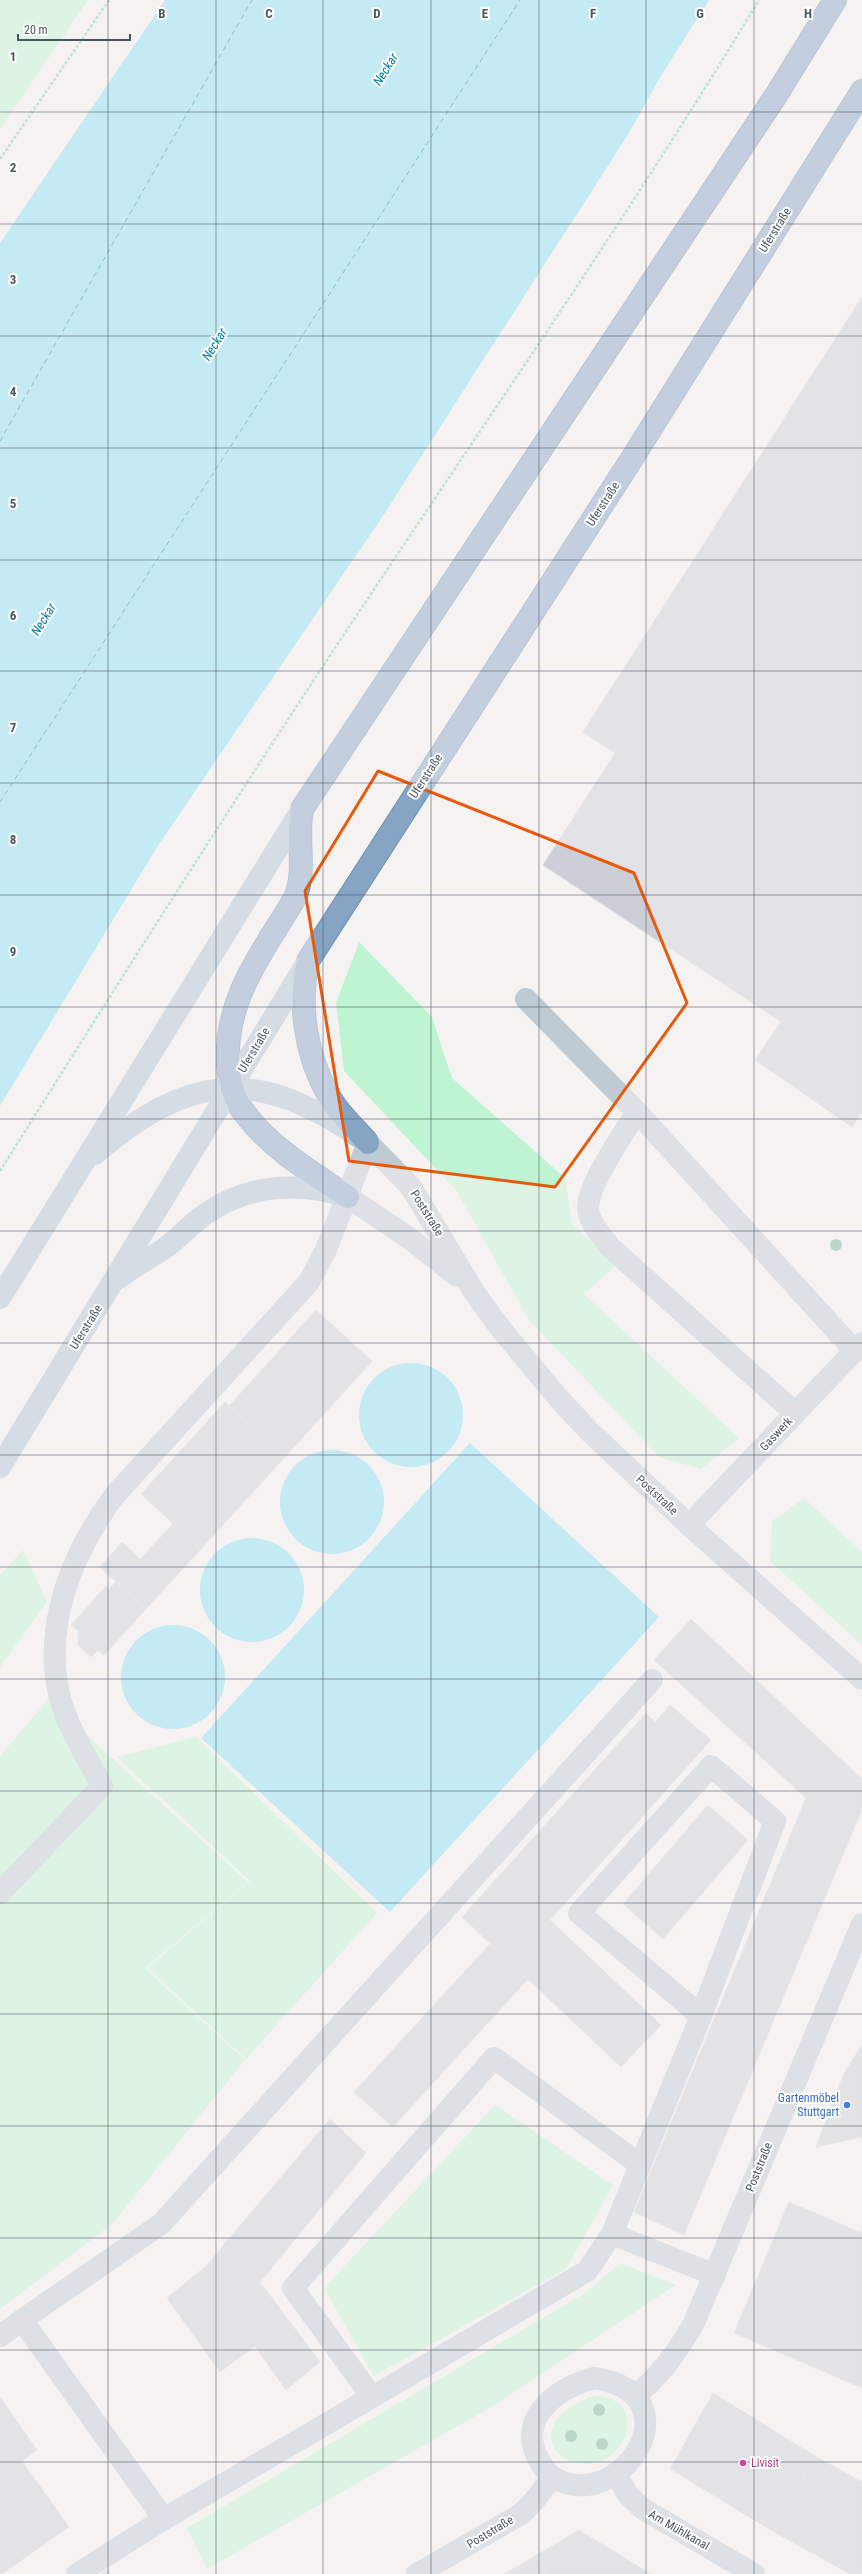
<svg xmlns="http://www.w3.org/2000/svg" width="862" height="2574" viewBox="0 0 862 2574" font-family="'Roboto Condensed',sans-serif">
<rect width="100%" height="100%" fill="#f5f2f2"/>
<!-- green -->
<g fill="#bff4d3">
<polygon points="0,0 88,0 0,129"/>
<polygon points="359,942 432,1017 452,1078 565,1178 572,1223 615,1266 584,1294 739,1438 701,1469 659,1457 529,1320 456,1190 344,1071 336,1003"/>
<polygon points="804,1498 862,1552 862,1645 770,1561 772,1521"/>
<polygon points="23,1550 47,1602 0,1667 0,1575"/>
<polygon points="48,1700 248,1882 145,1968 245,2060 112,2224 0,2309 0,1756"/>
<polygon points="196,1737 377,1913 246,2059 147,1968 250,1881 117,1757"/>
<polygon points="495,2105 613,2185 566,2269 374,2376 324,2288"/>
<polygon points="620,2263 676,2285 493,2406 207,2569 187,2528 585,2293"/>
<path d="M594 2396C651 2397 629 2472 577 2463 568 2462 560 2457 555 2449 540 2422 573 2403 594 2396Z"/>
</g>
<!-- water -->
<g fill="#88e0f5">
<polygon points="165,0 709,0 659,79 629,133 383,516 159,844 0,1106 0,243"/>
<circle cx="411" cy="1415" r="52"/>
<polygon points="470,1443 659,1617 390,1912 201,1738"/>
<circle cx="332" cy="1502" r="52"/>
<circle cx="252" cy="1590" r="52"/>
<circle cx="173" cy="1677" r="52"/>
</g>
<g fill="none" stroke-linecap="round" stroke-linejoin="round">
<!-- ferry -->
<g stroke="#037d9b" stroke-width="1" stroke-dasharray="5 4" stroke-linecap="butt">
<polyline points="0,441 252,0"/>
<polyline points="0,802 520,0"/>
</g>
</g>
<!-- building -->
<g fill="#cccfd5" stroke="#d6d8de">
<polygon points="862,297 862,1112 852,1127 755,1060 781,1022 543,865 615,753 583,732"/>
<polygon points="316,1310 372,1361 285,1457 229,1406"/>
<polygon points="225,1402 285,1457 201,1549 141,1494"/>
<polygon points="173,1524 201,1549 146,1609 100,1567 122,1542 140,1559"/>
<polygon points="116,1582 146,1609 104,1655 98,1650 91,1657 78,1645 79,1632 71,1625 106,1586 109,1589"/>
<polygon points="691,1619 862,1779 862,1809 684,2235 634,2212 806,1798 654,1660"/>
<polygon points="670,1705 711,1740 550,1920 661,2025 621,2067 462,1917 646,1713 655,1722"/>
<polygon points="708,1805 748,1840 663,1939 623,1904"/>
<polygon points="490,1944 528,1979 393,2127 354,2092"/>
<polygon points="862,2045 862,2137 816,2147 844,2073"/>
<polygon points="330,2119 366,2153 260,2282 320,2362 286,2390 255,2346 220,2372 167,2298 206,2266"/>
<polygon points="789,2202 862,2233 862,2388 734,2333"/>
<polygon points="713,2393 815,2456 774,2532 670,2469"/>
<polygon points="0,2397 37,2450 22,2461 69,2527 2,2574 0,2574"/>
<polygon points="815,2456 862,2482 862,2574 850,2574 774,2532"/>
<polygon points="579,2530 651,2574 547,2574 537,2555"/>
<polygon points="537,2555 547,2574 504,2574"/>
<polygon points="108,2569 111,2574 100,2574"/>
</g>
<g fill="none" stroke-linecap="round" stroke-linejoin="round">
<!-- highway casing -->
<g stroke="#7190b1" stroke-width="24">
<g id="highway">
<path d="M368 1143C355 1128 338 1113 329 1096 306 1056 298 1006 308 961L633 457 862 91"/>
<path d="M348 1197C313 1173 273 1150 247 1116 234 1101 229 1082 228 1063 225 997 263 952 295 898 307 869 296 840 302 809L775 97 835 0"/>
</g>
</g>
<!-- path -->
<g stroke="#73d6a4" stroke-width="2.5" stroke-dasharray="3 2" stroke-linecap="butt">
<polyline points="0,159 109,0"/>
<path d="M0 1171C108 999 217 827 329 657 473 439 624 224 759 0"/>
</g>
<!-- minor -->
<g stroke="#bfcad3" stroke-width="22">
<path d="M526 999 637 1112C624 1133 588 1184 588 1207 588 1222 602 1236 610 1247L795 1413"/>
<polyline points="637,1112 854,1350"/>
<polyline points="348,1197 409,1238 457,1276"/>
<polyline points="689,1525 862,1343"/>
<path d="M0 1893 102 1786C87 1758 68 1728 60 1698 42 1626 72 1553 114 1496L309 1282 325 1252 368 1143 411 1187 474 1292 501 1329 560 1400 590 1432 689 1525 862 1679"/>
<polyline points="612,2234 715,2275"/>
<polyline points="22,2320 161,2224 652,1680"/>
<polyline points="0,2336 22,2320 164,2519"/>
<path d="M594 2378C700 2394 619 2518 553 2477 545 2472 541 2464 537 2456 517 2416 561 2386 594 2378Z"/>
<path d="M635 2396C660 2376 677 2352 693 2325L862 1924"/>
<polyline points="372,2397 293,2288 494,2058 639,2164"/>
<polyline points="616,2473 627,2494 643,2509 754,2574"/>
<polyline points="77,2574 164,2519 587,2271 612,2234 701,2016 775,1821 711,1766 579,1913 701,2016"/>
<polyline points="417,2574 521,2514 534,2501 552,2477"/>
</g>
<!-- major -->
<g stroke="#b0c2d3" stroke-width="22">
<path d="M95 1154C190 1073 255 1067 359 1137"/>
<path d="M119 1278C133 1266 150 1259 165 1248 180 1237 192 1223 207 1213 248 1185 298 1181 344 1196"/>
<polyline points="0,1298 302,809"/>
<polyline points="0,1467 308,961"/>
</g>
<!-- highway -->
<use href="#highway" stroke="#86a5c5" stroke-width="22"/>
</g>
<!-- trees -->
<g fill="#76b796">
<circle cx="836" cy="1245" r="6"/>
<circle cx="599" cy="2410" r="6"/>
<circle cx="571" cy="2436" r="6"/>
<circle cx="602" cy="2444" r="6"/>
</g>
<!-- marked area -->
<path d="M0 0H862V2574H0ZM378 771 634 873 687 1003 555 1187 349 1161 305 891Z" fill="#f5f2f2" fill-opacity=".55" fill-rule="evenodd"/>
<path fill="none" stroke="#e8590c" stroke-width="3" stroke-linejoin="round" d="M378 771 634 873 687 1003 555 1187 349 1161 305 891Z"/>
<!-- grid -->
<path fill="none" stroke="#485662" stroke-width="1" stroke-opacity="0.55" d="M108 0V2574M216 0V2574M323 0V2574M431 0V2574M539 0V2574M646 0V2574M754 0V2574M0 112H862M0 224H862M0 336H862M0 448H862M0 560H862M0 671H862M0 783H862M0 895H862M0 1007H862M0 1119H862M0 1231H862M0 1343H862M0 1455H862M0 1567H862M0 1679H862M0 1791H862M0 1903H862M0 2014H862M0 2126H862M0 2238H862M0 2350H862M0 2462H862"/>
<!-- markers -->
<circle fill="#3f7fe0" stroke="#fff" stroke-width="1.5" cx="847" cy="2105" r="4"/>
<circle fill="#d1479c" stroke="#fff" stroke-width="1.5" cx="743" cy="2463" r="4"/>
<g text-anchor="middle" stroke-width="4" stroke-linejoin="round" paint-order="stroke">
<!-- street labels -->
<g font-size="12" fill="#485662" stroke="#fff">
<text transform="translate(775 230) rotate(-58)" y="4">Uferstraße</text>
<text transform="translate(603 504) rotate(-57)" y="4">Uferstraße</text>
<text transform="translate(426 776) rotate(-57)" y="4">Uferstraße</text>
<text transform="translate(254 1050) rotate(-59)" y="4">Uferstraße</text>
<text transform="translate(427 1213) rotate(58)" y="4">Poststraße</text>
<text transform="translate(86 1327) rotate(-58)" y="4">Uferstraße</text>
<text transform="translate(776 1434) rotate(-47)" y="4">Gaswerk</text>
<text transform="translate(657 1495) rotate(43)" y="4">Poststraße</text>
<text transform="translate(759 2167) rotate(-68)" y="4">Poststraße</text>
<text transform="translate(679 2530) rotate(30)" y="4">Am Mühlkanal</text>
<text transform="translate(490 2532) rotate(-31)" y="4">Poststraße</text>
</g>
<!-- shop labels -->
<g font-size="12" fill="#366cbe" stroke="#fff" text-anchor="end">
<text x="839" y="2102">Gartenmöbel<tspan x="839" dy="14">Stuttgart</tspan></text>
</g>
<!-- hotel labels -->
<g font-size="12" fill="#b23c85" stroke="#fff" text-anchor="start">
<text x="751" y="2467">Livisit</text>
</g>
<!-- water labels -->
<g font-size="13" font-style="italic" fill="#037d9b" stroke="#fff">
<text transform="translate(385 69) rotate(-58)" y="5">Neckar</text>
<text transform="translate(214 344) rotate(-58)" y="5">Neckar</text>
<text transform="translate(43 619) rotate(-58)" y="5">Neckar</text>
</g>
</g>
<g font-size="13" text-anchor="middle" font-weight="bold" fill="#485662" stroke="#fff" stroke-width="4" stroke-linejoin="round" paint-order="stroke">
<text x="162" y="18">B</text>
<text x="269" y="18">C</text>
<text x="377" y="18">D</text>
<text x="485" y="18">E</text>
<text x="593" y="18">F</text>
<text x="700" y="18">G</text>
<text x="808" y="18">H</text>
<text x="13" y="61">1</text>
<text x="13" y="172">2</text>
<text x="13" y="284">3</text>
<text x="13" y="396">4</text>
<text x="13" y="508">5</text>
<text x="13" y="620">6</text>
<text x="13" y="732">7</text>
<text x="13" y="844">8</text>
<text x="13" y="956">9</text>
</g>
<!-- scale -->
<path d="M18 34v6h112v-6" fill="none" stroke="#485662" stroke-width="2"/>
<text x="24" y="34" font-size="12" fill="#485662" stroke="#ffffff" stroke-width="3" paint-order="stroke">20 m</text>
</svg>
